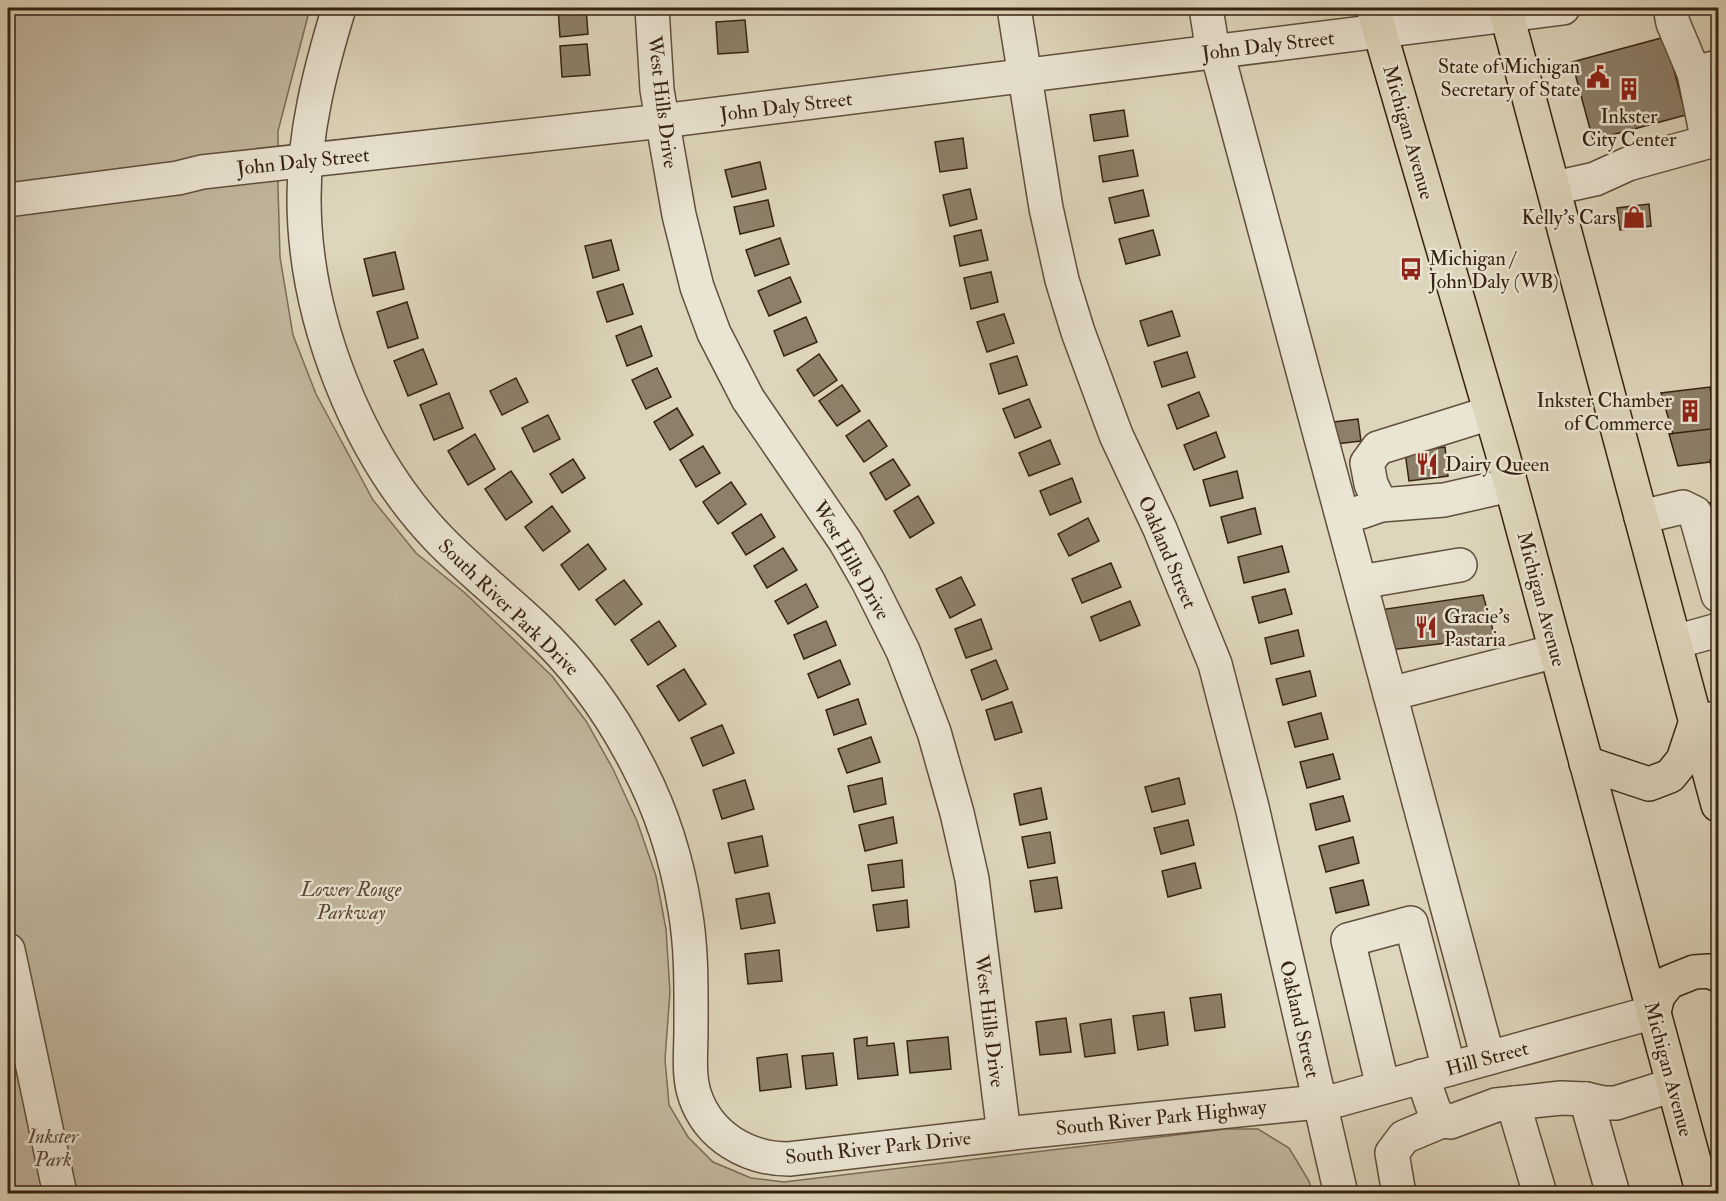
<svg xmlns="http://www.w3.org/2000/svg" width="1726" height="1201" viewBox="0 0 1726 1201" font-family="'IM FELL Double Pica',serif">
<rect width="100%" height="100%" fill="#ded6bc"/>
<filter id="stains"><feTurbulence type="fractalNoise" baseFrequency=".00333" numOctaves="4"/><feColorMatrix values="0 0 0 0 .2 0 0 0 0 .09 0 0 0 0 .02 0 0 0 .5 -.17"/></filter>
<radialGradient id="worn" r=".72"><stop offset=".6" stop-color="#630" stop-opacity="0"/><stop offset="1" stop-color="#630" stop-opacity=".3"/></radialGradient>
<!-- green -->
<polygon fill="#c1b79f" stroke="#7c6c58" stroke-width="1.5" points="8,8 310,8 278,131 278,187 280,257 293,335 316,394 373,500 416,553 465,593 552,676 586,721 613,769 637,821 656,876 666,929 670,992 665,1059 669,1105 688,1137 713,1162 751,1178 784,1182 1226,1129 1258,1129 1289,1148 1309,1181 1312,1193 8,1193"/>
<!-- building -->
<g fill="#8d806a" stroke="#362211" stroke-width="1.5">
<polygon points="558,8 586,8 588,34 560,37"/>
<polygon points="745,20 748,52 718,54 716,22"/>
<polygon points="1665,37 1686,115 1593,140 1572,62"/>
<polygon points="587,44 590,75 562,77 560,46"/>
<polygon points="1124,110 1128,136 1094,141 1090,115"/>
<polygon points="963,138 967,168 940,172 935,142"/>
<polygon points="1133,150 1138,176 1103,182 1099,156"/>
<polygon points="760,162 766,189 732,197 725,170"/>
<polygon points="970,189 977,219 950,226 943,195"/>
<polygon points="1143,190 1149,216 1115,223 1109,198"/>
<polygon points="768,200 774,226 740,234 734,207"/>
<polygon points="1649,204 1651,226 1620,230 1617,208"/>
<polygon points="981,230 988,260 960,266 954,236"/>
<polygon points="1153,230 1160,255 1126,264 1119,239"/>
<polygon points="780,238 789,264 755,276 746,250"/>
<polygon points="611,240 619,270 593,278 585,246"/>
<polygon points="395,252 404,289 373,296 364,259"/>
<polygon points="991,272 998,302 971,309 964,278"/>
<polygon points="790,277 801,302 769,316 758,291"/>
<polygon points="623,284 633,314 607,322 597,292"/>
<polygon points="407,302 418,338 388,348 377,312"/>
<polygon points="1172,311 1180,336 1148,346 1140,321"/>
<polygon points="1004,314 1014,343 987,352 977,322"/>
<polygon points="806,317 817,342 784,356 774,331"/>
<polygon points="641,326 652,356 627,366 616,336"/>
<polygon points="423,349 437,384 408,396 394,361"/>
<polygon points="1187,352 1195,377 1162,387 1154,362"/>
<polygon points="819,354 837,380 814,396 797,370"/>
<polygon points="1017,356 1027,385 999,394 990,364"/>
<polygon points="657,368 671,397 646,409 632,380"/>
<polygon points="516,378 528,402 502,415 490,391"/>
<polygon points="842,385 860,411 837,426 819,401"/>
<polygon points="1710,387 1715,429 1673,434 1661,393"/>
<polygon points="1199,392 1209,416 1177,429 1168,405"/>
<polygon points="449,393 463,428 434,440 420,405"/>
<polygon points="1029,399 1041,427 1015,438 1003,409"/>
<polygon points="677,408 693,435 670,450 654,422"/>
<polygon points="548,415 560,439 534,452 522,428"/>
<polygon points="1358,419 1361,441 1336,444 1334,422"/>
<polygon points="869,420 887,446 864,462 846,436"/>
<polygon points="1718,428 1718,461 1678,466 1669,434"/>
<polygon points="1216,432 1225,457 1194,470 1184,445"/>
<polygon points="475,434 495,469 468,485 448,451"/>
<polygon points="1050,440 1060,464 1029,476 1019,453"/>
<polygon points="703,446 720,473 696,487 680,460"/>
<polygon points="1445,447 1448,476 1409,481 1405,452"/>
<polygon points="573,459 585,478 562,493 550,474"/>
<polygon points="893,459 910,485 886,500 870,473"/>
<polygon points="1718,459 1718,573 1699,504 1715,502 1710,460"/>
<polygon points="511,471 532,502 506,520 485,489"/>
<polygon points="1237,471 1243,498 1210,506 1203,480"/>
<polygon points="1072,478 1081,502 1050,515 1040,491"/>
<polygon points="731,482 746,504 718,524 703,502"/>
<polygon points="918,496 934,523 910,538 894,511"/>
<polygon points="552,506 570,531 543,551 525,527"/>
<polygon points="1255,508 1261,534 1228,543 1221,517"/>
<polygon points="761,514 775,537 746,555 732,533"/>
<polygon points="1088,518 1099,541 1069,556 1058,534"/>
<polygon points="588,544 606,569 579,590 561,565"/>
<polygon points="1282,546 1289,572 1244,583 1238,557"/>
<polygon points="783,548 797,570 767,588 754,566"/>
<polygon points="1111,563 1121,587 1082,603 1072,579"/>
<polygon points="961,577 975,605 950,618 936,589"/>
<polygon points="624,580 642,604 615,625 596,600"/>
<polygon points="806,584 818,607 788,624 775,601"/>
<polygon points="1285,589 1292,614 1259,623 1252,597"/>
<polygon points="1483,595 1495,637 1390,650 1379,610"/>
<polygon points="1130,601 1140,625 1100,641 1091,617"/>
<polygon points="981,619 992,649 966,658 955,629"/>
<polygon points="659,621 676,646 648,665 631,640"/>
<polygon points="826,621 836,645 804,659 794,635"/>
<polygon points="1298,630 1304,656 1271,664 1265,638"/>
<polygon points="840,660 850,684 818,698 808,674"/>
<polygon points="996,660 1008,689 982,700 971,670"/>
<polygon points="684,669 706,704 679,721 657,686"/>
<polygon points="1310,671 1316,696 1283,705 1276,679"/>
<polygon points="858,699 866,724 834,735 826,710"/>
<polygon points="1012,702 1022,732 995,740 986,710"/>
<polygon points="1321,713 1328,739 1295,747 1288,722"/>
<polygon points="722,725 734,753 703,766 691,738"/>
<polygon points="871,737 880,762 847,773 838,749"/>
<polygon points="1333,754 1340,779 1307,788 1300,762"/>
<polygon points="882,778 886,804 854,812 848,786"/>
<polygon points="1179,778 1185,804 1152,812 1145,787"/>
<polygon points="745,780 754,809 722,819 713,790"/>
<polygon points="1041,788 1047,819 1020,825 1014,794"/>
<polygon points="1343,796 1350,821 1316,830 1310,804"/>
<polygon points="893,817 897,843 865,851 859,825"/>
<polygon points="1188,820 1194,845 1161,854 1154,828"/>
<polygon points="1050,832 1055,863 1028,868 1022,837"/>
<polygon points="762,836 768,866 735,873 728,843"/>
<polygon points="1353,837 1359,863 1326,872 1319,846"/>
<polygon points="902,860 904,887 872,891 868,865"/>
<polygon points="1195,863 1201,888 1168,897 1162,871"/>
<polygon points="1057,877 1062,908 1035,912 1030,881"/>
<polygon points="1363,880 1369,905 1336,913 1330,888"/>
<polygon points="769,893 775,923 741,929 736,899"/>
<polygon points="907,900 909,927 877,931 873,905"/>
<polygon points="779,950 782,981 748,984 745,954"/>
<polygon points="1221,994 1225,1027 1195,1031 1190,998"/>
<polygon points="1164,1012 1168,1045 1138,1050 1133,1016"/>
<polygon points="1066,1018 1071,1052 1040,1055 1036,1022"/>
<polygon points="1111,1019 1115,1053 1085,1057 1080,1024"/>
<polygon points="867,1037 867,1046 894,1043 898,1075 858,1079 854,1039"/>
<polygon points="948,1037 951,1069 910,1073 907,1041"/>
<polygon points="833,1053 837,1085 806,1089 802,1056"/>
<polygon points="787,1054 791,1087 760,1091 757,1058"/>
</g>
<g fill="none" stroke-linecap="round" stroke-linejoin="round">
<!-- minor casing -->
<g stroke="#604f3c" stroke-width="36">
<g id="minor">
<path d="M339 8C320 70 304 133 304 198 304 317 357 454 439 539 469 570 502 596 533 625 575 664 611 713 637 764 661 809 677 860 685 910 692 949 691 990 691 1030 691 1052 688 1076 695 1096 709 1137 748 1159 789 1159L1004 1134 1338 1100 1654 1012"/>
<polyline points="652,8 657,90 679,215 697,287 714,333 748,399 845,541 868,581 903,651 934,732 957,813 972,879 1004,1134"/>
<polyline points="1014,8 1046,208 1062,280 1078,332 1116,435 1160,529 1215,664 1252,807 1341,1194"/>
<polyline points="1206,8 1213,52"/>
<polyline points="1670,8 1673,23 1694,73 1718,67"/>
<polyline points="1217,52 1488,1058"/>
<polyline points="1694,73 1708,142"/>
<polyline points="1554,188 1595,179 1628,164 1718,139"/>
<polyline points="8,200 178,178 202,172 662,121 1563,8"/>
<polyline points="1381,505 1371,484 1367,463 1378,448 1490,413"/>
<polyline points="1361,512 1381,505 1444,500 1510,485"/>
<polyline points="1641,517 1683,507 1695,513 1718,595"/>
<polyline points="1360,582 1460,565"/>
<polyline points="1675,642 1718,630"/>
<polyline points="1390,694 1556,651"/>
<polyline points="1696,721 1718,718"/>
<polyline points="8,950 60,1194"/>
<polyline points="1422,1076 1434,1110 1442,1121 1450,1122 1496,1105 1561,1098 1586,1099 1604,1103 1616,1103 1673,1085"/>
<polyline points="1383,1087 1348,940 1411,923 1449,1069"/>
<polyline points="1586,1099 1613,1194"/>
<polyline points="1513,1103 1540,1194"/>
<polyline points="1399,1194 1392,1153 1404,1137 1442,1121"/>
</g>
</g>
<!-- major casing -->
<g stroke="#362211" stroke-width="36">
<g id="major">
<polyline points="1373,8 1501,448 1703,1194"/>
<polyline points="1505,8 1718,805"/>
<polyline points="1586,763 1649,784 1670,776 1683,760 1696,721"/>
<polyline points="1654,1012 1658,996 1669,982 1694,972 1709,971 1718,975"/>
</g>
</g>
<!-- minor -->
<use href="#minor" stroke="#eae4d3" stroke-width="33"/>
<!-- major -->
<use href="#major" stroke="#ded6bc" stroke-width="33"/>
</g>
<!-- icons -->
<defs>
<g id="civic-bare" transform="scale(1.8)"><path d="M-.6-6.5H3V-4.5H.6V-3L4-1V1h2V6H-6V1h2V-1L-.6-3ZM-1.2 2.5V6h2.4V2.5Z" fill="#8f2418" stroke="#eae4d3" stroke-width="2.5" paint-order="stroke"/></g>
<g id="building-bare" transform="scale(1.8)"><path d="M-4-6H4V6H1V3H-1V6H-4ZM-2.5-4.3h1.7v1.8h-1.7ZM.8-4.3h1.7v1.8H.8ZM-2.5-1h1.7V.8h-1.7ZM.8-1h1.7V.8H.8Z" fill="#8f2418" stroke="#eae4d3" stroke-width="2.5" paint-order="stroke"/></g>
<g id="shop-bare" transform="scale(1.8)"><path d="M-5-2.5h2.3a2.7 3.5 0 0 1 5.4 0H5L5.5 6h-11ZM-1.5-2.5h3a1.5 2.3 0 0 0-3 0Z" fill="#8f2418" stroke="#eae4d3" stroke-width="2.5" paint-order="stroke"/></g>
<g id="bus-bare" transform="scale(1.8)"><path d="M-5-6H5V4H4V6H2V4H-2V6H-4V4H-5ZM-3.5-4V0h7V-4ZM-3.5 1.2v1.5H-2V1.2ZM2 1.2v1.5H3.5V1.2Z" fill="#8f2418" stroke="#eae4d3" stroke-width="2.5" paint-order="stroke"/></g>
<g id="restaurant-bare" transform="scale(1.8)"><path d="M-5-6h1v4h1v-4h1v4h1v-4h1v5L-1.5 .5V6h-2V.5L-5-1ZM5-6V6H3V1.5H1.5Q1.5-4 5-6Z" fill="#8f2418" stroke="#eae4d3" stroke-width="2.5" paint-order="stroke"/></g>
</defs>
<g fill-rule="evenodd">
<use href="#civic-bare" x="1598" y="77"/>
<use href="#building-bare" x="1629" y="89"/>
<use href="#shop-bare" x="1634" y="217"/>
<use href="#bus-bare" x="1411" y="269"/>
<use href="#building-bare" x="1690" y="411"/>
<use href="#restaurant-bare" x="1427" y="464"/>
<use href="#restaurant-bare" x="1426" y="627"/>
</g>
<g text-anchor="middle" stroke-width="5" stroke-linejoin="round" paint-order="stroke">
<!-- street labels -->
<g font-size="20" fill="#362211" stroke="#eae4d3">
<text transform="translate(1268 45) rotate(-7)" y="7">John Daly Street</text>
<text transform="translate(663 102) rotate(83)" y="7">West Hills Drive</text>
<text transform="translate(786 106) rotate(-7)" y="7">John Daly Street</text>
<text transform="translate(1409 132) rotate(74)" y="7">Michigan Avenue</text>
<text transform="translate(303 161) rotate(-6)" y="7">John Daly Street</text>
<text transform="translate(1168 552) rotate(67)" y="7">Oakland Street</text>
<text transform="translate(852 560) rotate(60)" y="7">West Hills Drive</text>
<text transform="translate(1542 599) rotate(75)" y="7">Michigan Avenue</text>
<text transform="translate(509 607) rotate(44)" y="7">South River Park Drive</text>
<text transform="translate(1300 1019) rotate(77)" y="7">Oakland Street</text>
<text transform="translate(990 1021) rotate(83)" y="7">West Hills Drive</text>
<text transform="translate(1487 1058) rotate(-15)" y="7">Hill Street</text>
<text transform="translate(1669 1069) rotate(75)" y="7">Michigan Avenue</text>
<text transform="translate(1161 1117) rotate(-6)" y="7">South River Park Highway</text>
<text transform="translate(878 1147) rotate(-6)" y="7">South River Park Drive</text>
</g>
<!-- poi labels -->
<g font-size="20" fill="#362211" stroke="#eae4d3" text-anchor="end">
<text x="1580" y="73">State of Michigan<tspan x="1580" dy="23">Secretary of State</tspan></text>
<text x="1629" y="123" text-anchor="middle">Inkster<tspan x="1629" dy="23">City Center</tspan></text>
<text x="1616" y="224">Kelly's Cars</text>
<text x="1429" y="265" text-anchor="start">Michigan /<tspan x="1429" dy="23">John Daly (WB)</tspan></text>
<text x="1672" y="407">Inkster Chamber<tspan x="1672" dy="23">of Commerce</tspan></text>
<text x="1445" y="471" text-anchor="start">Dairy Queen</text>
<text x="1444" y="623" text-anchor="start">Gracie's<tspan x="1444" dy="23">Pastaria</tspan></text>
</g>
<!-- park labels -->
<g font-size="20" font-style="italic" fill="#594734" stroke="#eae4d3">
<text x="351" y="896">Lower Rouge<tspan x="351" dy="23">Parkway</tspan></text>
<text x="53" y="1143">Inkster<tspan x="53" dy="23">Park</tspan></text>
</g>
</g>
<!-- margin -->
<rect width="1726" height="1201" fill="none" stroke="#ded6bc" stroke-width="30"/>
<rect x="9" y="9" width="1708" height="1183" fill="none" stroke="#362211" stroke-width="3"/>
<rect x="15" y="15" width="1696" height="1171" fill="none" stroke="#362211" stroke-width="1.5"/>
<rect width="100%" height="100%" filter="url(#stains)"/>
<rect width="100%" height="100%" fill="url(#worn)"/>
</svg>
